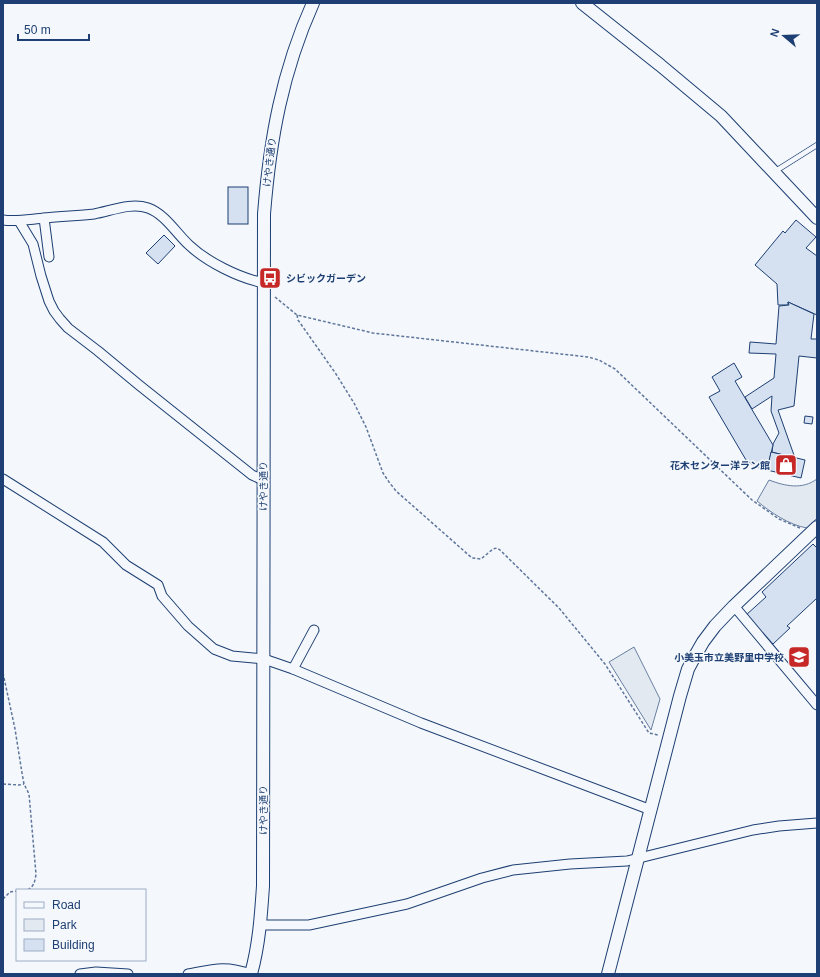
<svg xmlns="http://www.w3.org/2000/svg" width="820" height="977" viewBox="0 0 820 977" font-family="Arial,'Noto Sans JP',sans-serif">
<rect width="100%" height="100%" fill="#f4f7fb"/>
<!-- green -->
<g fill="#e3e9f0" stroke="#687fa3">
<path d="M817 479V518L807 528C789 525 770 512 757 501L769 480C785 486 802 490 817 479Z"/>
<polygon points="634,647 660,699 651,730 609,662"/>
</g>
<!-- building -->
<g fill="#d5e0f0" stroke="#1d3f73">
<rect x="228" y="187" width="20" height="37"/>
<polygon points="796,220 816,237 806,248 817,256 817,315 788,302 788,305 778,305 777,284 755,265 783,231 785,233"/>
<polygon points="164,235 175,246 158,264 146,253"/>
<polygon points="788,302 814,314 811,339 817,339 817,358 799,356 794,406 778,410 795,458 772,452 773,444 779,433 771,411 772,396 752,409 745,397 774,378 776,354 749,353 750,342 776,344 779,306 789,305"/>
<polygon points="734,363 742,377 735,381 773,445 767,470 756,467 746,460 709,397 720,391 712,377"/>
<polygon points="805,416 813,417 812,424 804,423"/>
<polygon points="771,452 805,460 801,478 767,470"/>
<polygon points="813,544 817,548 817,598 787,626 790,628 773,644 746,615 766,597 762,592"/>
</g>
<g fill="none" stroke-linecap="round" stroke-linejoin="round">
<!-- lane casing -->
<g stroke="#1d3f73" stroke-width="6">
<polyline id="lane" points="774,172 817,145"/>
</g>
<!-- street casing -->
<g stroke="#1d3f73" stroke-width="11">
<g id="street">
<polyline points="44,218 49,257"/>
<path d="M3 220C17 222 31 219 45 218 62 216 78 216 94 214 111 211 131 202 148 208 165 214 176 233 189 245 207 262 239 278 264 283"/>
<polyline points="19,221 33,244 41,276 49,301 54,311 60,319 68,328 98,351 139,385 252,475 263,480"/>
<polyline points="3,479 103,542 126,565 158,585 162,596 188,626 214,649 232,656 264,659 293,669 421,723 651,810"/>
<polyline points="734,606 817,705"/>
<polyline points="293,669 314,630"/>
<polyline points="261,925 309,925 407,904 482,878 513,870 570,864 627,861 753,830 779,826 817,823"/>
<polyline points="80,974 96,972 128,974"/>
<path d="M188 974C214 969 225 965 251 974"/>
</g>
</g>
<!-- secondary casing -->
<g stroke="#1d3f73" stroke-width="14">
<g id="secondary">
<polyline points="582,3 660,65 721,116 817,218"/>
<path d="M251 974C259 945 261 916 263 886L264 214C270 139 282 72 313 3"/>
<polyline points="608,974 680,696 688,669 695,656 703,642 715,626 734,606 817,527"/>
</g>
</g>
<!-- path -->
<g stroke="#5e769c" stroke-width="1.5" stroke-dasharray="3 2" stroke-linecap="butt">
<polyline points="275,297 297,315 373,333 588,357 599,360 615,369 752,500 779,519 800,528"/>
<polyline points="297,315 298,320 336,374 354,403 366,427 383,473 389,482 396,491 472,558 481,559 493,549 497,548 500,550 559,608 605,664 649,733 658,735"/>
<path d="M3 673 15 729 22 773 24 784 29 794 36 874C35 881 34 887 27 890"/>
<polyline points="3,784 19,785 24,784"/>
<polyline points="3,899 10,892 17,891"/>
</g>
<!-- lane -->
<use href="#lane" stroke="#f4f7fb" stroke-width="4.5"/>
<!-- street -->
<use href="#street" stroke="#f4f7fb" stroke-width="9"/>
<!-- secondary -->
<use href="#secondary" stroke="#f4f7fb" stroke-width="12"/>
</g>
<!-- icons -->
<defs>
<g id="bus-square" transform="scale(1.15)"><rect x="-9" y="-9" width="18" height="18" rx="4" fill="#c62828" stroke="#f4f7fb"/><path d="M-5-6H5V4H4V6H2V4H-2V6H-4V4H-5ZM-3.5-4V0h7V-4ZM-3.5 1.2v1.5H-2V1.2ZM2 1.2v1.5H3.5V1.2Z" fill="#fff"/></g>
<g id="shop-square" transform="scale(1.15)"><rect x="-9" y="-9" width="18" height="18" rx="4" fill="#c62828" stroke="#f4f7fb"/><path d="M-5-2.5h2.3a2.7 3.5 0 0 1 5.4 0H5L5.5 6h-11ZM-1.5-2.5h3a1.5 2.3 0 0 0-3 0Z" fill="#fff"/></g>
<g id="school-square" transform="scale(1.15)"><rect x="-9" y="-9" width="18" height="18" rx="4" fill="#c62828" stroke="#f4f7fb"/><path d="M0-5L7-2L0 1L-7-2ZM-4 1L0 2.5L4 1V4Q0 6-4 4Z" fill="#fff"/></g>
</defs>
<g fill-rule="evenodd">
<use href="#bus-square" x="270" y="278"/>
<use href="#shop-square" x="786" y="465"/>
<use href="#school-square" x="799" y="657"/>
</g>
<g text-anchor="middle" stroke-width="3" stroke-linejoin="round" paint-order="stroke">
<!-- street labels -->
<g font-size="10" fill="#1d3f73" stroke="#f4f7fb">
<text transform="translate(269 162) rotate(-83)" y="4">けやき通り</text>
<text transform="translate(263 486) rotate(-90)" y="4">けやき通り</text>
<text transform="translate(263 810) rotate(-90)" y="4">けやき通り</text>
</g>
<!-- poi labels -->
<g font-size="10" font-weight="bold" fill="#1d3f73" stroke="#f4f7fb" text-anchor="end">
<text x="286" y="282" text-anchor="start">シビックガーデン</text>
<text x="770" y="469">花木センター洋ラン館</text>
<text x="784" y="661">小美玉市立美野里中学校</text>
</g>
</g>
<!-- border -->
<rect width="820" height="977" fill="none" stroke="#1d3f73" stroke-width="8"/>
<!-- legend -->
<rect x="16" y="889" width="130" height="72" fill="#f4f7fb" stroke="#9eadc5"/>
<rect x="24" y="902" width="20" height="6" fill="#f4f7fb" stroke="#9eadc5"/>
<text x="52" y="909" font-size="12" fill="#1d3f73">Road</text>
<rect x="24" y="919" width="20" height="12" fill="#e3e9f0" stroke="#9eadc5"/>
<text x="52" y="929" font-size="12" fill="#1d3f73">Park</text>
<rect x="24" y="939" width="20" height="12" fill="#d5e0f0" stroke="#9eadc5"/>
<text x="52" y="949" font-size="12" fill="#1d3f73">Building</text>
<!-- north arrow -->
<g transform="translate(784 36) rotate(289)" stroke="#f4f7fb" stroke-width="3" paint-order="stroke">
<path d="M0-3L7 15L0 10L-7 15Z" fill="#1d3f73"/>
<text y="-6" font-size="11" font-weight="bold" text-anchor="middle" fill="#1d3f73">N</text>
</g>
<!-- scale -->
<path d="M18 34v6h71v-6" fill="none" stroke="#1d3f73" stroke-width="2"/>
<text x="24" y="34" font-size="12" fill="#1d3f73" stroke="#f4f7fb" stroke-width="3" paint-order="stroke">50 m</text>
</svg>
